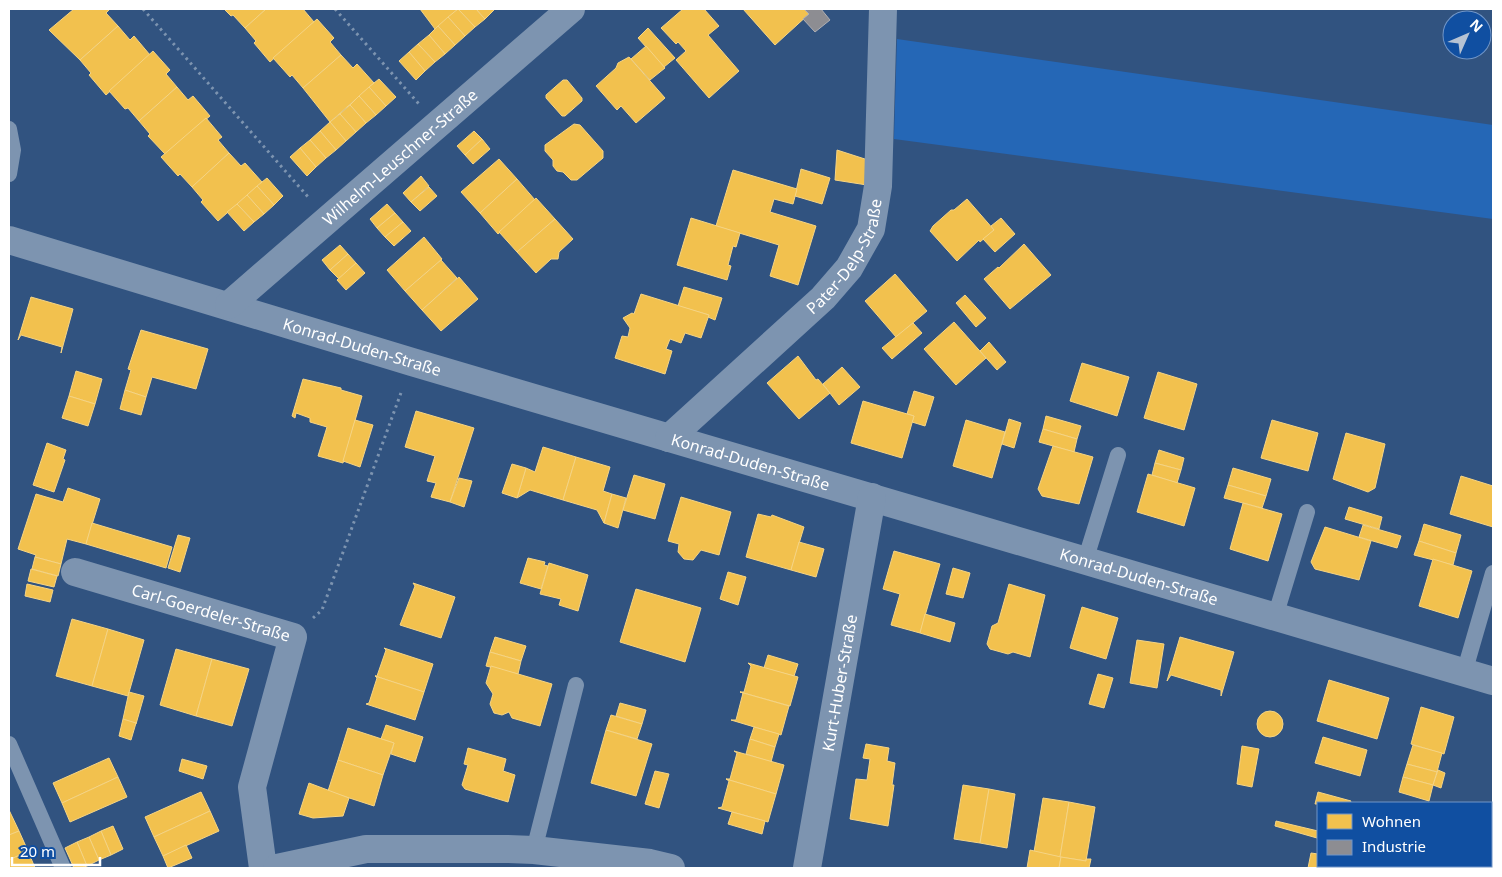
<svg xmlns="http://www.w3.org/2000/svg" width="1502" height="877" viewBox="0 0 1502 877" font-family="'Noto Sans',sans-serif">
<rect width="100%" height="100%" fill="#315380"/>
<!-- green -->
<polygon fill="#2567b6" points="897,39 1493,125 1493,219 894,139"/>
<!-- homes -->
<g fill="#f2c14e" stroke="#f6d483">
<polygon points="74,9 110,9 106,13 118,26 80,60 49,30"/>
<polygon points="224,9 266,9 245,28 233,15 231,16"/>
<polygon points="266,9 303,9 314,22 270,62 254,43 256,41 245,28"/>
<polygon points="420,9 458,9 435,29"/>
<polygon points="458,9 476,9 485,19 475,27"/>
<polygon points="458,9 475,27 465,36 448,17"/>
<polygon points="476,9 493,9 494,10 485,19"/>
<polygon points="683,9 704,9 719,26 708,35 739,71 709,98 676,60 686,51 678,42 676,44 661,28"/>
<polygon points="743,9 804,9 809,14 775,45"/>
<polygon points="448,17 465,36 455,45 438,26"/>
<polygon points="317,19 334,38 330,42 341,55 303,88 292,75 290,77 273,58"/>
<polygon points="118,26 130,40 134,36 150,55 106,95 89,75 91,73 80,60"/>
<polygon points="438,26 455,45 445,54 429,35"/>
<polygon points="648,28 675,58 664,67 638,38"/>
<polygon points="429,35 445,54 435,62 418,44"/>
<polygon points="418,44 435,62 425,71 409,52"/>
<polygon points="646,46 665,68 650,80 631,59"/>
<polygon points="153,51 170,70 166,74 177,87 139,121 128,108 125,109 109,91"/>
<polygon points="409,52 425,71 416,80 399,61"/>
<polygon points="341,55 353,68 357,64 374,83 330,122 303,88"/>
<polygon points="629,57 665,98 636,123 621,106 617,110 596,86 616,68 618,63"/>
<polygon points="379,79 396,97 386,106 369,87"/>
<polygon points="563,80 567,80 582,98 582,101 565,116 562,116 546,98 546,95"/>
<polygon points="177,87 188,100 193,96 210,116 165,154 148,136 150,134 139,121"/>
<polygon points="369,87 386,106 376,115 359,96"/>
<polygon points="359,96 376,115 366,123 350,105"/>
<polygon points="350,105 366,123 356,132 340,114"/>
<polygon points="340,114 356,132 346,141 330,122"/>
<polygon points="206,118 222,137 218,140 229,153 192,187 180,174 178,176 161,157"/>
<polygon points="330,122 346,141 336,150 320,131"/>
<polygon points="574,124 580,125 603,151 603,158 577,180 571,180 563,172 557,171 553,166 553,160 545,151 545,145"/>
<polygon points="320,131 336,150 326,158 310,140"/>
<polygon points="474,131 482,139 465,155 457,146"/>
<polygon points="482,139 490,149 473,164 465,155"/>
<polygon points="310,140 326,158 316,167 300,148"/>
<polygon points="300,148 316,167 307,176 290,157"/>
<polygon points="837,150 868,160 867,185 835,180"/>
<polygon points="229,153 241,166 245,163 262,182 218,221 201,202 203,200 192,187"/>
<polygon points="499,159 517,179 480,213 461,192"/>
<polygon points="801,169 830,178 822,204 795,196"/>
<polygon points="733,170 797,189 793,204 774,199 770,212 816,226 798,285 770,276 779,245 716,226"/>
<polygon points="421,176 429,186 411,202 403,193"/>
<polygon points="267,178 283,196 274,205 257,186"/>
<polygon points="517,179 535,200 498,234 480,213"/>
<polygon points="257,186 274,205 264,214 247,195"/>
<polygon points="429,187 437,196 420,211 411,202"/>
<polygon points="247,195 264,214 254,222 237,204"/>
<polygon points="536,198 555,219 517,252 499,232"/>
<polygon points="967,199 994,230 980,242 979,240 957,261 930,231 933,226 951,210 954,210"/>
<polygon points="237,204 254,222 244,231 227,212"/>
<polygon points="387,204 395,213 377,228 370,219"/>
<polygon points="395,213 403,222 385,237 377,228"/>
<polygon points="691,218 740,233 736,247 733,246 728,265 731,266 727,280 677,265"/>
<polygon points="1001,218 1015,234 995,252 983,239 994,230 991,226"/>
<polygon points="555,219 573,239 559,252 558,259 551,259 536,273 517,252"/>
<polygon points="403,222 411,231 394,246 385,237"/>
<polygon points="424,237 442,259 405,291 387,270"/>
<polygon points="1024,244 1051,275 1010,309 984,279 998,267 999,268"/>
<polygon points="340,245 348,254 330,270 322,260"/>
<polygon points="348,254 356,263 339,279 330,270"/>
<polygon points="441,260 457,278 422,310 405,291"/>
<polygon points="356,263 365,273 346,290 337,280"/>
<polygon points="895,274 927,311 896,337 865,301"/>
<polygon points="459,277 478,299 441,331 422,310"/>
<polygon points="684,287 722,298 715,320 708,317 709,315 678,306"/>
<polygon points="641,294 709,315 701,338 685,333 681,343 670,339 666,349 672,351 665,374 615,358 622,336 628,337 630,328 623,318 632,313 634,314"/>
<polygon points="965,295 986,318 976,327 956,303"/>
<polygon points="31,297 73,309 61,353 62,347 21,335 18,340"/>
<polygon points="954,322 986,358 956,385 924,349"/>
<polygon points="913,323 922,333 892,359 882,348"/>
<polygon points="141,330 208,349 196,389 152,377 146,397 125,390 131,370 128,369"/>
<polygon points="989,342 1006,362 997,370 980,351"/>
<polygon points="798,356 816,380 818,379 830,393 799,419 767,383"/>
<polygon points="1082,363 1129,377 1117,416 1070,401"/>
<polygon points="842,367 860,387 839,405 823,384"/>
<polygon points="76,371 102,379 95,404 69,396"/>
<polygon points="1158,372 1197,384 1184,430 1144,418"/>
<polygon points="303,379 341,388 341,390 362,396 343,463 318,456 327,427 310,422 310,418 296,413 295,418 292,416"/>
<polygon points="125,390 146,397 141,415 120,409"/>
<polygon points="914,391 934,397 925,426 912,422 914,416 907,414"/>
<polygon points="69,396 95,404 88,426 62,418"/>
<polygon points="863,401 914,416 902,458 851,443"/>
<polygon points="416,411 474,428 450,502 431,497 436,483 427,481 435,456 405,447"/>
<polygon points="1046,416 1081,426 1077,439 1043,429"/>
<polygon points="1009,419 1021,423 1014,448 1002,444"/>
<polygon points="355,420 373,425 360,467 343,461"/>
<polygon points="966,420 1005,432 992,478 953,466"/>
<polygon points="1272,420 1318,433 1308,471 1261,458"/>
<polygon points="1043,429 1077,439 1074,452 1039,442"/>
<polygon points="1346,433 1385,444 1375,488 1368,492 1333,479"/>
<polygon points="47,443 66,450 63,459 65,460 54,492 33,485"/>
<polygon points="1053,446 1093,457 1079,504 1042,496 1038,489"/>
<polygon points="543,447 576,457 563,500 530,490 517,498 526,468 535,472"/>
<polygon points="1159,450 1184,458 1181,470 1155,463"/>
<polygon points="576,457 610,467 603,491 612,494 604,523 597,510 563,500"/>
<polygon points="1155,463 1181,470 1177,483 1152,475"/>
<polygon points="512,464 526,468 517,498 502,493"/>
<polygon points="1233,468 1271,479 1266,496 1228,485"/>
<polygon points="1148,474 1195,488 1184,526 1137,512"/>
<polygon points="634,475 665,484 655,519 623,510"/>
<polygon points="1461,476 1493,486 1493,527 1450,514"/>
<polygon points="459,478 472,481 464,507 450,502"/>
<polygon points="1228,485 1266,496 1262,508 1224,498"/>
<polygon points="68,488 100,499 86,544 67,539 61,564 35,557 36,555 18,549 36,494 63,502"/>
<polygon points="612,494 626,498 618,528 604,523"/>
<polygon points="681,497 731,512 719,555 701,550 693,560 684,559 678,552 679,544 668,541"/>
<polygon points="1243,503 1282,514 1268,561 1230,549"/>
<polygon points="1349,507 1382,517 1379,529 1345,519"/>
<polygon points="758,514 771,517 772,515 804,527 791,570 746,557"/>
<polygon points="92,523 172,547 166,568 86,544"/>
<polygon points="1424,524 1461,535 1456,553 1419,541"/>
<polygon points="1363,525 1401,536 1397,548 1359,537"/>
<polygon points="1325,527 1371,541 1359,580 1315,569 1311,562"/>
<polygon points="178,535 190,538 180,572 168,568"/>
<polygon points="1419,541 1456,553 1453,565 1414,555"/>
<polygon points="799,542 824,549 816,577 791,570"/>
<polygon points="894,551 940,564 920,633 891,625 900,594 883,589"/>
<polygon points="35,557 61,564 58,576 32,569"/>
<polygon points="528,558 545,562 544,565 548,566 541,589 520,583"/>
<polygon points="1433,559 1472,571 1458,618 1419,606"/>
<polygon points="549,563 588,575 578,611 559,605 561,599 540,594"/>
<polygon points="953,568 970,573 963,598 946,594"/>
<polygon points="31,569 57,576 54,587 28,581"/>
<polygon points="728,572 746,577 738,605 720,599"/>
<polygon points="413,583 455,597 441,638 400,625 415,586"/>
<polygon points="27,584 53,590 50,602 25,596"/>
<polygon points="1009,584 1045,595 1030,657 1013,652 1008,654 990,649 987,644 992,626 998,623"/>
<polygon points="636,589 701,608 685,662 620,642"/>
<polygon points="1082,607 1118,618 1106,659 1070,648"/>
<polygon points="925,614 955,623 950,642 920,633"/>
<polygon points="72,619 108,629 92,686 56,676"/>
<polygon points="108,629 144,640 128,696 92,686"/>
<polygon points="495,637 526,646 521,661 490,652"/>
<polygon points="1180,637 1234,652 1221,696 1221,690 1171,675 1167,681"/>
<polygon points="1137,640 1164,644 1157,688 1130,683"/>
<polygon points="384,648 433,664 424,692 375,676 377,676 386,650"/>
<polygon points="176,649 212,659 196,716 160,705"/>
<polygon points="490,652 521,661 518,674 486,666"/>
<polygon points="768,655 798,664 794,676 764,668"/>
<polygon points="212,659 249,669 232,726 196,716"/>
<polygon points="748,663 798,677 790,706 740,692 744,692 751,666"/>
<polygon points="491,666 552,684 540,726 512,718 509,712 502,715 494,713 490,704 493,694 486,683"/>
<polygon points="1098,674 1113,678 1104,708 1089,704"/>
<polygon points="375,676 424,692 415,720 366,704 369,703 377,678"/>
<polygon points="1329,680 1389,698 1377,739 1317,721"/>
<polygon points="129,692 144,696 136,724 123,719"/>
<polygon points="740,692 789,706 781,735 731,720 736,720 743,693"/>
<polygon points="620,703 646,710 642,724 616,716"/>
<polygon points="1421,707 1454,717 1444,754 1411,744"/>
<circle cx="1270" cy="724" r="13"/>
<polygon points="611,715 642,724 637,739 606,730"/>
<polygon points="123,719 136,723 131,740 119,736"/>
<polygon points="386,725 423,737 415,762 391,754 394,743 381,739"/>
<polygon points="754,727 779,734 775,747 750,739"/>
<polygon points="348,728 394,743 383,775 338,760"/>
<polygon points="606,730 652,744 636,796 591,783"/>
<polygon points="1323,737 1367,750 1360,776 1315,763"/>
<polygon points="750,739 775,747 771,762 746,754"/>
<polygon points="866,744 889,748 887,761 895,763 892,785 894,785 888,826 850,819 856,779 867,780 870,759 863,758"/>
<polygon points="1413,745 1442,753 1437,772 1407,764"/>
<polygon points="1242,746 1259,749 1252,787 1237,784"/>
<polygon points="468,748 506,759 503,771 515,775 508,802 465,789 462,785 468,765 464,764"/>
<polygon points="734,751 784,765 776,794 726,779 730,779 737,753"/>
<polygon points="109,758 118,777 62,803 53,783"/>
<polygon points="182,759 207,766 203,779 179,771"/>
<polygon points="338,760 383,775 374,806 328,791"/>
<polygon points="1407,764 1437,772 1433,785 1403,777"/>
<polygon points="1438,770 1445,773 1441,788 1433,785"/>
<polygon points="655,771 669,774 659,808 645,804"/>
<polygon points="118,777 127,797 70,822 62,803"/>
<polygon points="1403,777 1433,785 1429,801 1399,792"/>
<polygon points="726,779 776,794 768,822 718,808 722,807 729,781"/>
<polygon points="309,783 349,798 343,816 313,818 299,814"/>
<polygon points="963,785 989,789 980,843 954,839"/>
<polygon points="989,789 1015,794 1007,848 980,843"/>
<polygon points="201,792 210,811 154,837 145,817"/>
<polygon points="1318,792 1351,801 1350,803 1315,804"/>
<polygon points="1043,798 1069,802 1060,857 1034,852"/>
<polygon points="1069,802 1095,807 1086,861 1060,857"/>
<polygon points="9,810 19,831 9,835"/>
<polygon points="210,811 219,831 163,856 154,837"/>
<polygon points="732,812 765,821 762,834 728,824"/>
<polygon points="1276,821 1318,831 1317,838 1275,826"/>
<polygon points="113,826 123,849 111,855 101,831"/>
<polygon points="19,831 28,851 9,860 9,835"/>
<polygon points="101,831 111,855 99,860 89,837"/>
<polygon points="89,837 99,860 87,866 77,842"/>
<polygon points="77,842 87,866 81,868 74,868 65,848"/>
<polygon points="186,845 192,858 168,868 163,856"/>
<polygon points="1030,850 1061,857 1059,868 1027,868"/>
<polygon points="28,851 35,868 9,868 9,860"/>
<polygon points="1311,853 1318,854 1318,866 1344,866 1343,868 1308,868"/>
<polygon points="1061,857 1086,861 1086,859 1091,859 1089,868 1059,868"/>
</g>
<!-- industry -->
<polygon fill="#8d8d92" stroke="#afafb3" points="804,9 821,9 830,20 815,32 803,19 809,14"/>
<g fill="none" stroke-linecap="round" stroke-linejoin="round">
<!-- path -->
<g stroke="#7d94b0" stroke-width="3" stroke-dasharray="2.5 4" stroke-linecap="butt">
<polyline points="143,9 309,198"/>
<polyline points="335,9 419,104"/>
<polyline points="313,618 322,610 402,390"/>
</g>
<!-- lane -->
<g stroke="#7d94b0" stroke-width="16">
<polyline points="9,129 13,150 9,174"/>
<polyline points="1085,561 1118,455"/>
<polyline points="1275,617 1307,512"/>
<polyline points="1464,673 1493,573"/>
<polyline points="9,744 63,868"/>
<polyline points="534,850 576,685"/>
</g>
<!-- street -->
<g stroke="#7d94b0" stroke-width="28">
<path id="s1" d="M9 240 412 362 1493 681"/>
<path id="s2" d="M229 305 571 9"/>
<path id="s3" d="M669 438 823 298 849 268 871 229 878 186 883 9"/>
<path id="s4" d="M75 572 293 637 252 787 263 868"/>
<polyline points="277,868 366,849 508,849 534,850 650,863 671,868"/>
<path id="s5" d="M807 868 872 497"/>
</g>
</g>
<g text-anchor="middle" stroke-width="5" stroke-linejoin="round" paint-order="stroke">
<!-- street labels -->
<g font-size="16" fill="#fff" stroke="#104fa1">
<text dy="6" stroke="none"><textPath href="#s2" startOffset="226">Wilhelm-Leuschner-Straße</textPath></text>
<text dy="6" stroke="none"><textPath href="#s3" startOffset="256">Pater-Delp-Straße</textPath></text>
<text dy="6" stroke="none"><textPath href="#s1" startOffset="369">Konrad-Duden-Straße</textPath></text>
<text dy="6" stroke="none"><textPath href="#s1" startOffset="774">Konrad-Duden-Straße</textPath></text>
<text dy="6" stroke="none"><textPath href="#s1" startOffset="1179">Konrad-Duden-Straße</textPath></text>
<text dy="6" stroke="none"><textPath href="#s4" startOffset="142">Carl-Goerdeler-Straße</textPath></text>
<text dy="6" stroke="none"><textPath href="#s5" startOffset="188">Kurt-Huber-Straße</textPath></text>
</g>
</g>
<!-- border -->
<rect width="1502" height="877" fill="none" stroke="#ffffff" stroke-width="20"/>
<!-- legend -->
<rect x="1317" y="802" width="175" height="65" fill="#104fa1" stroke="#7095c7"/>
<rect x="1327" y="814" width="25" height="15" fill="#f2c14e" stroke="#7095c7"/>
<text x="1362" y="827" font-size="15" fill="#ffffff">Wohnen</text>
<rect x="1327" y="840" width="25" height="15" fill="#8d8d92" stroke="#7095c7"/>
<text x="1362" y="852" font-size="15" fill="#ffffff">Industrie</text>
<!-- north arrow -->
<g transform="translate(1467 35) rotate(45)"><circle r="24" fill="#104fa1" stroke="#7095c7"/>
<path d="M0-4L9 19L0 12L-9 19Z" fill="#b7c3d3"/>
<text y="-8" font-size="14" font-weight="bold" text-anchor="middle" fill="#ffffff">N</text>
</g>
<!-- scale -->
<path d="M12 857v8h88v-8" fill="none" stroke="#ffffff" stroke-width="2.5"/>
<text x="20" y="857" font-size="15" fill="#ffffff" stroke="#104fa1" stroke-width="4" paint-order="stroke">20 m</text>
</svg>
